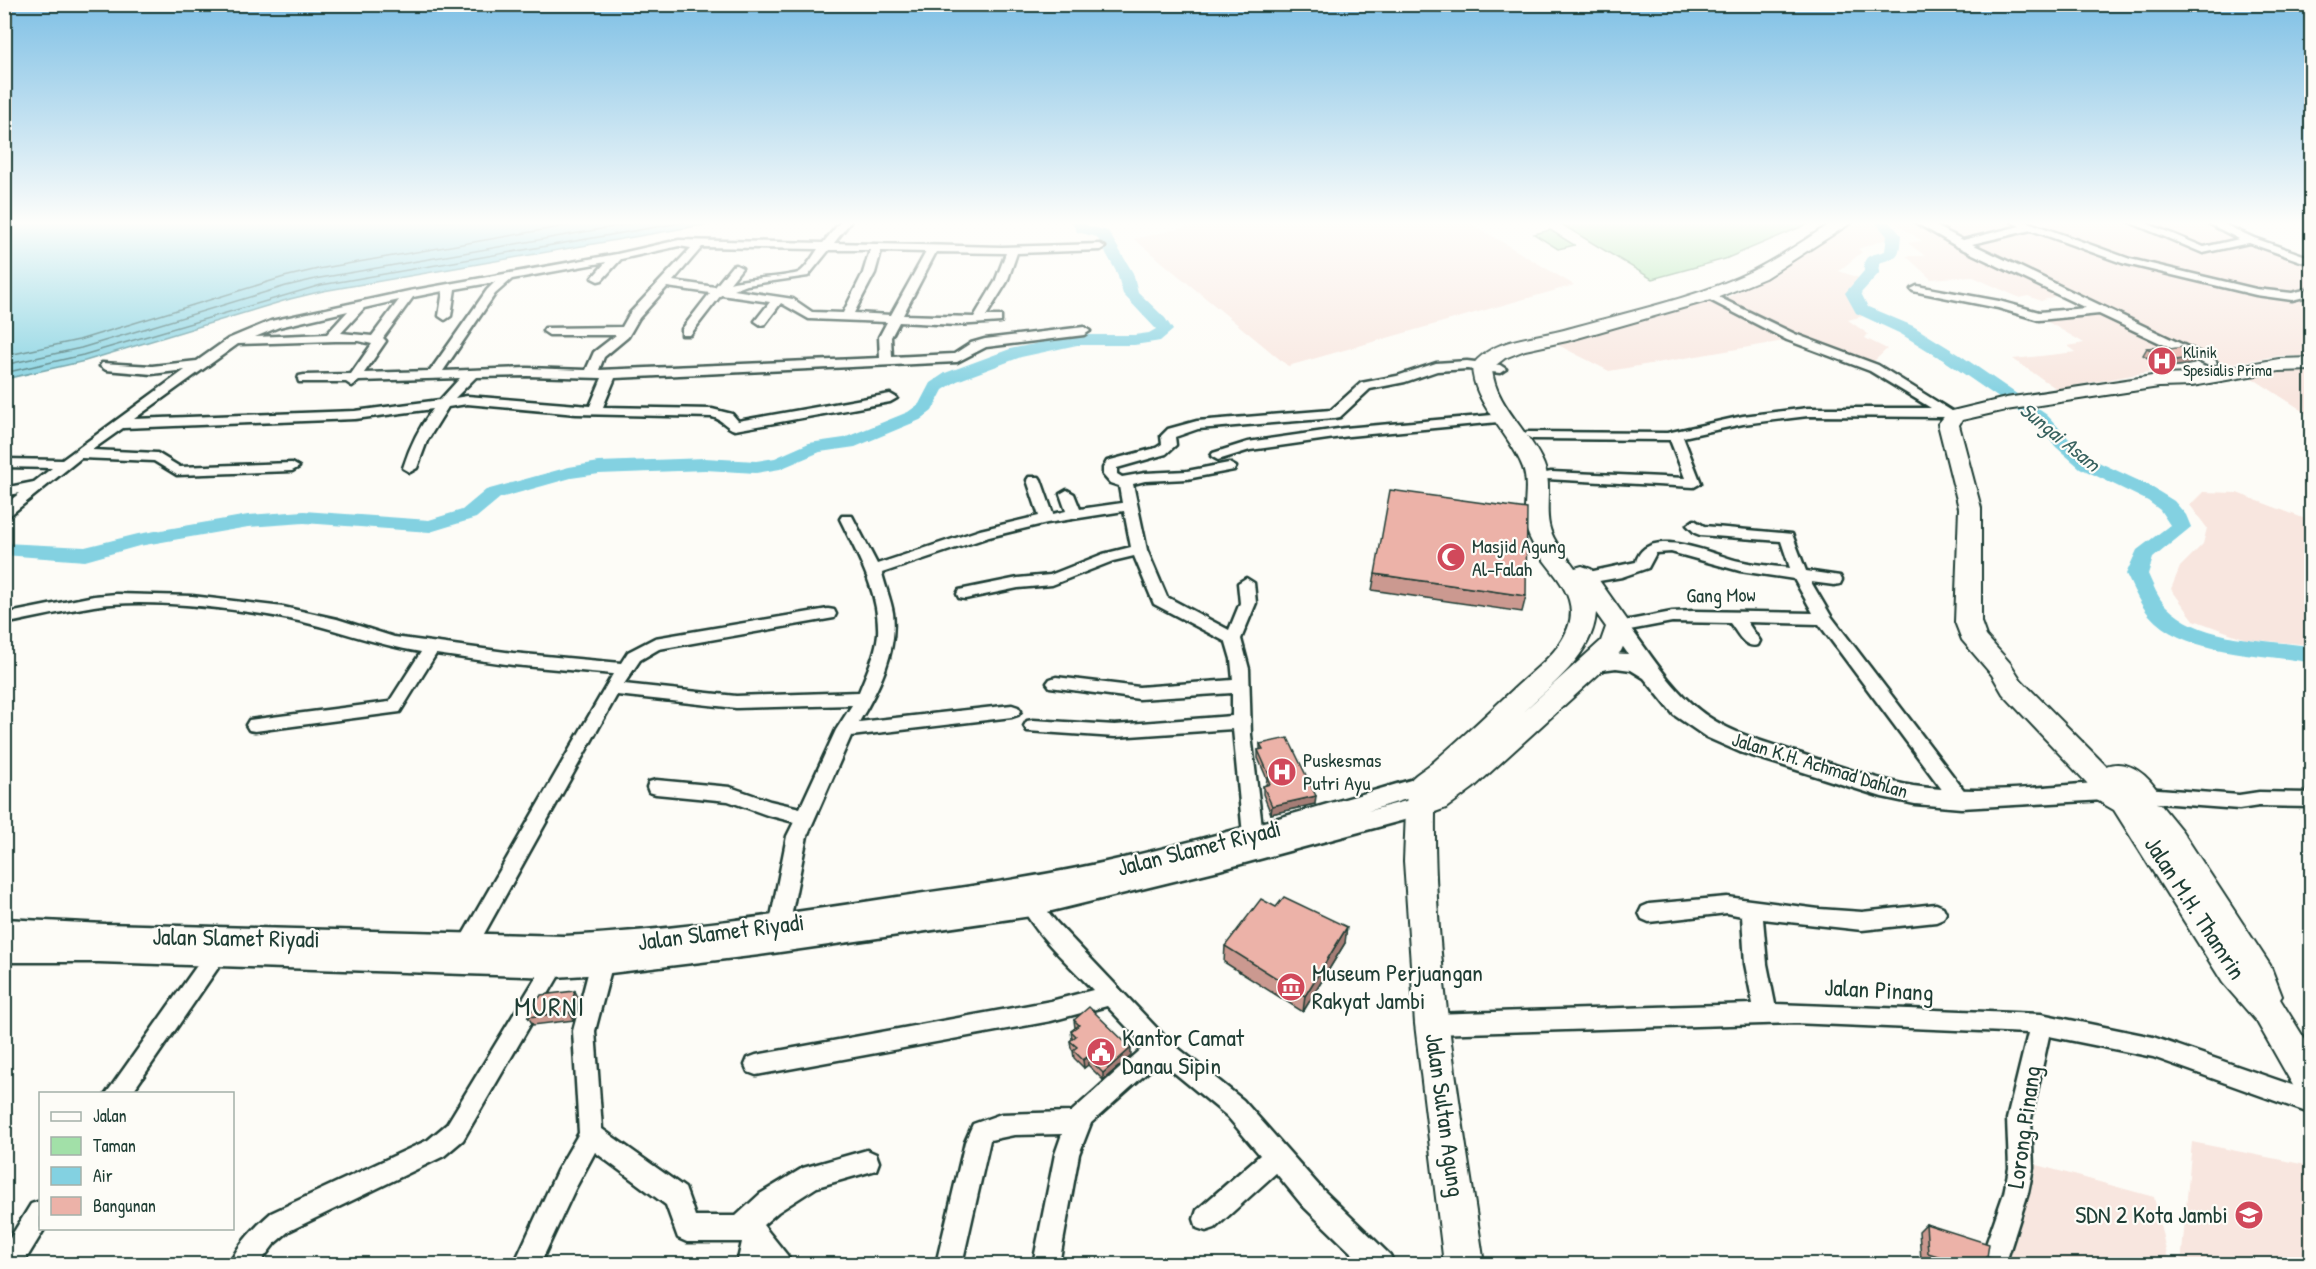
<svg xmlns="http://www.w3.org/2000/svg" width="2316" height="1269" viewBox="0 0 2316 1269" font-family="'Patrick Hand',sans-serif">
<rect width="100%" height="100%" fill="#fdfcf7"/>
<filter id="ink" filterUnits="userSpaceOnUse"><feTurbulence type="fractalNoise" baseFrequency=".0167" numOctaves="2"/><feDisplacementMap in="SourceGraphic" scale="12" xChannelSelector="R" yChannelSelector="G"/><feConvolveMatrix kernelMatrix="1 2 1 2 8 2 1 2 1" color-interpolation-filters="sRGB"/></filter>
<g filter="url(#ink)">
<!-- built -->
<g fill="#f8e6df">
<polygon points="1212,221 1467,221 1574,285 1288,366 1134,239"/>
<polygon points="1892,221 1914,221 1953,242 2065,293 2041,301 2028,296 2020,298 1971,276 1931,279 1906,256 1925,256 1908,243 1922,241"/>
<polygon points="1940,221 2015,221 2030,226 1960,242 1926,224"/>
<polygon points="2056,221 2203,221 2253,242 2311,261 2311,356 2278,356 2220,365 1966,245 2037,230"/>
<polygon points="1870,222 1898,235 1858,249 1862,252 1839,271 1868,281 1854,292 1858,310 1863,316 1848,320 1868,334 1865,338 1887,349 1871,364 1791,333 1724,300 1827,237 1857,224"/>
<polygon points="1711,297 1796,339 1609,371 1558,345 1566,339"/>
<polygon points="2101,312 2202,362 2057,389 2013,359 2076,352 2068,346 2084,343 2041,318"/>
<polygon points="2311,367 2311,416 2246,374"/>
<polygon points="2203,492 2237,493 2311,521 2311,645 2246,639 2194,620 2171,589 2180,567 2203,544 2207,528 2190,505"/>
<polygon points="2192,1142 2311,1166 2311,1264 2181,1264"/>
<polygon points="2030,1163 2154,1197 2169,1264 2004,1264"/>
</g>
<!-- green -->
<g fill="#a2e0a8" stroke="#608e6e" stroke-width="1.5">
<polygon points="1556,221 1815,221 1725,259 1652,279"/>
<polygon points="1550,230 1574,245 1575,245 1558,249 1534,234"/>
</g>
<!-- water -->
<polygon fill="#83d1e1" stroke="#5b969c" stroke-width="1.5" points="5,221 726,221 323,291 290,299 85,361 5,379"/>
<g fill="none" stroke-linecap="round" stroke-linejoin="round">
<!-- shore -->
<g stroke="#477879" stroke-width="1.5">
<polyline points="4,356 79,340 284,277 318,269 594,221"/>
<polyline points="4,365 81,348 286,286 320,278 647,221"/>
<polyline points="4,373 83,355 321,285 691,221"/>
</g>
<!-- river -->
<g fill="#83d1e1" fill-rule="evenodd">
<polygon points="1071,221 1085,221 1088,226 1108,231 1133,273 1138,292 1165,318 1173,330 1160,341 1154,342 1134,345 1077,345 1021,357 957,381 943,390 932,411 920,420 855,447 820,452 780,469 756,473 705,470 599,474 571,478 500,498 476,518 430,532 304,523 248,527 139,546 85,561 4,555 4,543 85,547 138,534 248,515 304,511 429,520 462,510 486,490 569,467 599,462 705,458 756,461 775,458 809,443 844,438 908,412 919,404 930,383 945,373 1010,349 1077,335 1134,335 1149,333 1156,329 1123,294 1117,273 1097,237 1077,232"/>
<path d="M1874 221H1889L1901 235C1899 257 1900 256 1879 263L1880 272 1861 293 1868 307 1913 326 1960 355 2047 415 2069 439 2094 460 2148 485 2174 501 2186 515 2191 527 2153 558 2148 574C2153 585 2158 598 2166 606 2202 643 2264 638 2312 647V663C2262 653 2184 656 2149 615 2139 603 2133 588 2126 574L2137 550 2170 525 2160 510 2148 501 2080 468 2056 447 2035 423 1948 363 1901 334 1856 313 1845 293 1864 271C1863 254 1870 256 1885 251L1887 236Z"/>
</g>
<!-- minor casing -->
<g stroke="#1f3d34" stroke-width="5">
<g id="minor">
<path d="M841 221H851L834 243 1002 247 1100 244 1105 247 1100 250 1017 253 1007 282 986 316H1001V322L956 325 899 322 891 337 892 357 954 354 971 343 985 339 1084 327 1090 331 1084 335 986 347 957 362 615 378 603 407 712 409 732 414 738 421 890 394 897 398 890 402 735 430C726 428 724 420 712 417L576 414 467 404 448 407 427 441 417 468 410 472 403 468C410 446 419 427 433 409L355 419 123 428 92 450 157 453 180 467 292 463 299 467 292 471 177 475 154 461 81 458 9 516 4 517V505L20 493 4 496V488L34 482 52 468 4 467V459L62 460 185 370 152 374 106 370 100 366 102 363 152 366 197 361 228 339 271 321 409 291 617 254 679 240 823 243ZM679 246 691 248 630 313 622 327 545 328 543 331 549 335H616L594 352 586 370 527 368 443 371 495 294 512 279 606 262 592 278 598 281 602 280 621 259ZM702 247 818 249C813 256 807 267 800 272 792 277 746 278 730 283L742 268 736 265 732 266 715 287 673 281ZM829 250H870L863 273 843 313 812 312 793 299 734 290 747 285 808 276ZM881 251 926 252 891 315 854 313 875 273ZM936 252 1006 253 995 282 974 317 903 315ZM495 282 487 290 430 371 364 373 386 341 383 338 413 297 443 291 439 316 445 320 451 316 455 289ZM667 287 710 293 682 329V335H690L721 295 770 302 755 321 761 325 765 324 781 303 809 319 887 322 879 337 880 358 599 370 604 357 628 337 639 318ZM399 300 372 336 341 333 364 308ZM348 311 327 334 255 337 279 327ZM335 341H359L372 344 351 374 304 375 299 376 298 379 299 382H346L352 386 359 381 460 378 440 400 355 411 134 419 238 344ZM527 376 602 378 590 406 467 396 455 398 476 377Z"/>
<polygon points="1913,221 1926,221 1963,240 2020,226 2011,221 2025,221 2130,259 2256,289 2292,293 2312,288 2312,295 2292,300 2256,295 2122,263 2031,230 1972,244 2215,360 2217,363 2211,367 2099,314 2039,320 1998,308 1913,291 1911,289 1917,286 1999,301 2039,312 2086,308 1956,246"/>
<polygon points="2127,221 2141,221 2204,247 2239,239 2204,221 2217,221 2254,238 2312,258 2312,265 2249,243 2203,253"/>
<polygon points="1708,292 1795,334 1878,365 1955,413 1948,417 1808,416 1743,424 1683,437 1701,483 1694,487 1546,479 1544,476 1546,473 1551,472 1685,478 1670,440 1532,439 1525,435 1527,432 1667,433 1743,416 1808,408 1931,408 1870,371 1787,340 1704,297 1702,295"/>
<path d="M1467 361 1500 365 1506 369 1500 373 1467 369 1437 371 1405 382 1370 389 1340 417 1335 418 1198 429 1175 437 1176 445 1166 454 1117 468V474L1122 477 1145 473 1187 471 1229 463 1236 467 1234 470 1187 479 1145 481 1133 484 1147 550 1167 597 1229 630 1240 603 1238 583 1246 578 1254 583 1256 603 1241 639 1249 669 1251 735 1263 835 1260 840 1253 843 1246 840 1243 835 1233 729 1115 737 1027 731 1024 726 1027 721 1033 720 1115 725 1232 716V693L1139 699 1050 687 1047 683 1050 679 1056 677 1139 687 1233 680 1231 659 1226 642 1154 604 1134 556 1113 561 1052 585 1018 588 965 599 959 598 957 594 959 590 1018 578 1050 575 1103 554 1131 547 1124 511 1047 523 989 537 882 573C885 586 891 600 893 613 898 651 878 691 859 722L1012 705 1018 707 1021 711 1018 715 1012 717 851 736 807 836 789 927 786 933 779 936 772 933 769 927 787 836 794 822 767 815 728 801 656 794 649 792 647 787 649 782 656 780 730 787 770 801 800 808 836 730 852 705 736 708 617 695 475 950 468 953 461 950 458 944 461 938 613 674 513 665 436 654 400 712 255 731 249 730 246 725 249 720 389 702 421 652C374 645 330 626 284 618 231 608 146 598 94 606 64 611 34 618 4 624V614L94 596 116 594 192 596 283 607 337 619 394 637 513 653 621 663 628 652 655 638 828 609 834 610 836 614 834 618 659 649 640 660 624 684 736 696 859 692C866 674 876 654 878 634 880 593 857 554 840 519L842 516H852L877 564 980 530 1039 516 1027 480 1029 477H1039L1041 480 1053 514 1066 511 1060 494 1067 490 1074 494 1080 509 1122 503 1119 486 1110 483 1103 475V468L1107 461 1156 448 1162 444 1161 436 1168 429 1197 421 1331 410 1361 383 1397 376 1436 363Z"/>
<polygon points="1504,414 1511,418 1509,421 1349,436 1250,450 1218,460 1211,456 1213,453 1248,442 1345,428"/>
<path d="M1694 520 1704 526 1792 534 1806 571 1840 576 1842 580 1840 584 1834 585 1811 582 1831 616 1966 793 1968 798 1966 803 1959 805 1952 803 1819 624 1747 622 1760 641 1758 645C1744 649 1738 633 1730 623L1672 622 1619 632 1613 631 1611 627 1613 623 1619 622 1672 612 1693 611 1813 613 1794 579 1740 571 1671 552 1656 553 1648 568 1622 577 1576 585 1568 580 1570 576 1636 562C1646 523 1713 555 1739 561 1756 565 1773 566 1790 568L1781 541 1700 535 1695 533 1687 525Z"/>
<polygon points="2145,788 2239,795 2259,792 2312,793 2312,807 2259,806 2239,809 2145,802 2138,800 2136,795 2138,790"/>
<path d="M1031 897 1038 899 1056 922 1168 1040 1243 1100 1321 1188 1390 1255 1394 1264H1363L1303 1206 1276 1173 1215 1228 1206 1231 1197 1228 1194 1219 1197 1210 1260 1155 1227 1116 1160 1061 1091 1123 1079 1154 1059 1264H1033L1055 1154 1062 1134 1014 1135 990 1140 962 1264H936L965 1142 973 1124 1001 1114 1071 1112 1145 1046 1107 1006 1051 1021 756 1075 748 1072 745 1065 748 1058 756 1055 1051 1001 1093 990C1069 964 1037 937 1021 905L1024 899Z"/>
<polygon points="1727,897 1819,909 1862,912 1936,904 1943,907 1946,913 1943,919 1936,922 1862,930 1763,919 1767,964 1775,1004 2041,1014 2153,1037 2312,1092 2312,1114 2153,1057 2049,1036 2031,1119 2033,1168 2028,1193 2008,1256 2008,1264 1982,1264 1982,1256 2004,1193 2009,1168 2007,1119 2028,1033 1793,1023 1432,1034 1424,1031 1421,1024 1424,1017 1432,1014 1753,1004 1745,964 1742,916 1727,913 1649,922 1642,919 1639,913 1642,907 1649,904"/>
<polygon points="215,947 222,950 226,956 222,962 131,1094 106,1094 208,950"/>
<path d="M558 950 565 953 569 959 565 965 463 1140 444 1156 289 1231 275 1243 259 1264H230C237 1245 255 1227 271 1213L428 1140 447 1124 551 953Z"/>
<polygon points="602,953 610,956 613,962 595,1031 602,1129 685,1188 695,1216 736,1216 760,1194 803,1168 867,1150 876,1154 879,1162 876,1170 817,1187 778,1212 763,1225 787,1255 791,1264 737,1264 742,1242 687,1242 678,1238 666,1205 595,1152 575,1189 540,1264 514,1264 557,1171 579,1133 573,1031 591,962 594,956"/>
<polygon points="40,1201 40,1228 45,1228 23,1264 4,1264 4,1248 31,1204"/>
</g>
</g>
<!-- major casing -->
<g stroke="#1f3d34" stroke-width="5">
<g id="major">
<path d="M1619 620 1626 622C1649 652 1669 686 1699 710 1726 732 1762 741 1795 752 1834 764 1872 779 1913 786 1977 795 2042 787 2105 782L2113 785 2117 791 2113 797 2105 800 1961 808 1915 804 1882 797 1740 752 1706 737 1674 715 1644 678 1631 670 1616 668 1594 671 1586 669 1583 664 1586 659 1609 653 1628 654 1609 627 1612 622Z"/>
<path d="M1421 777 1429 780 1433 786 1429 792 1368 811 1421 797 1430 799 1433 806 1430 813 1219 870 1031 916 759 955 602 974 555 977 99 962H4V919L105 924 564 936C676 930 786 914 897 897 974 886 1052 875 1128 857 1227 834 1324 805 1421 777Z"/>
</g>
</g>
<!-- highway casing -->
<g stroke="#1f3d34" stroke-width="4">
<g id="highway">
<path d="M1835 221H1854L1765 278 1714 299 1567 341 1525 350 1505 358 1492 368C1494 405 1531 432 1544 465 1552 484 1545 505 1549 525 1552 541 1566 555 1575 568L1582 566 1591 569 1632 627 1621 651 1603 670 1473 788 1446 808 1435 812C1433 963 1462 1115 1484 1264H1444L1415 1024 1404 861 1407 786C1413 773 1427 769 1437 759 1465 735 1491 710 1518 685 1533 671 1552 657 1562 640 1593 590 1534 567 1526 526 1522 505 1531 483 1521 463 1507 431 1473 403 1472 366 1492 338 1535 338 1564 330 1627 312 1694 299 1752 271 1781 257 1808 237 1835 221ZM1596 613 1606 627 1601 641 1524 711C1552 684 1593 655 1596 613Z"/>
<path d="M2312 358V370L2279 371 2192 386 2159 387 2006 410 1962 420 1959 425 1981 508V622L1986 636 2010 663 2021 680 2106 766C2129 758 2149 776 2160 795L2156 803 2160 804 2182 831 2270 965 2282 996 2280 999 2312 1051V1100L2299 1096 2257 1022 2223 983 2114 810 2095 799 2087 783 2003 694 1992 675 1962 640 1955 622 1959 508 1938 424 1948 412 2006 398 2159 375 2192 374 2279 359Z"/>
</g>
</g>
<!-- minor -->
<use href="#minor" fill="#fdfcf7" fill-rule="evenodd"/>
<!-- major -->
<use href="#major" fill="#fdfcf7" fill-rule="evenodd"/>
<!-- highway -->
<use href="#highway" fill="#fdfcf7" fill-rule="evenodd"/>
</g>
<!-- wall -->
<g fill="#cb9990" stroke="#1f3d34" stroke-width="1.5">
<polygon points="2147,348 2170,349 2197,357 2193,364 2163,368 2143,355"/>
<polygon points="1375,574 1526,596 1522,612 1372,590"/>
<polygon points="1260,744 1315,804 1271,814 1263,794 1263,786 1266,785 1267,779 1258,758 1258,750 1260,750"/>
<polygon points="1345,943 1303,1012 1224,962 1225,946"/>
<polygon points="579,999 574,1020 533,1025 528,1017"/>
<polygon points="1074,1020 1131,1056 1103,1080 1088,1065 1084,1068 1074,1058 1073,1051 1071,1048 1070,1041 1072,1039 1071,1031 1075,1028"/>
<polygon points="1926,1224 1987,1257 1993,1264 1936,1264 1921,1260 1919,1231"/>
</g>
<!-- shaded-wall -->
<g fill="#a57d76" stroke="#1f3d34" stroke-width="1.5">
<polygon points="2197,357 2193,364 2163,368 2167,361"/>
<polygon points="1316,796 1315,804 1271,814 1272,806"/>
<polygon points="1347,927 1345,943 1303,1012 1305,996"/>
<polygon points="575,991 579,999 574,1020 569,1012"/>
<polygon points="1131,1048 1131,1056 1103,1080 1103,1073"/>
<polygon points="1087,1057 1088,1065 1084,1068 1083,1060"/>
</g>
<!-- building -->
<g fill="#ecb2a8" stroke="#1f3d34" stroke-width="1.5">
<polygon points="2166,346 2170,349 2183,347 2197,357 2167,361 2147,348"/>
<polygon points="1390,490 1527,509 1526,596 1375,574"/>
<polygon points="1288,738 1316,796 1272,806 1263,786 1270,784 1267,777 1270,777 1258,750 1263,749 1260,744"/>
<polygon points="1284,897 1347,927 1305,996 1225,946 1261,899 1276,907"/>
<polygon points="575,991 569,1012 528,1017 541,995"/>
<polygon points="1089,1007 1131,1048 1103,1073 1087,1057 1083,1060 1073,1050 1077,1047 1070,1041 1076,1036 1071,1031 1079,1025 1074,1020"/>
<polygon points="1926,1224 1989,1244 1987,1257 1993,1259 1993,1264 1964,1264 1928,1253"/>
</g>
</g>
<!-- sky -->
<linearGradient id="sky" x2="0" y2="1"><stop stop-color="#7fc0e5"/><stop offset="0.56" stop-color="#fefefb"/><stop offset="1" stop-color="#fefefb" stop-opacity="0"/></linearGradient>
<rect width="2316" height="398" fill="url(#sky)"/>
<!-- icons -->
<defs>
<g id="hospital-disc" transform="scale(1.5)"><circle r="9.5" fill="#d1495b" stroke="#fdfcf7"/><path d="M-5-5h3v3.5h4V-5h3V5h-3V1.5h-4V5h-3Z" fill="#fff"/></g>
<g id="mosque-disc" transform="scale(1.5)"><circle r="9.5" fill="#d1495b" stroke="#fdfcf7"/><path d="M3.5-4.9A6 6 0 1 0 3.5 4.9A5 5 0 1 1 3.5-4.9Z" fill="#fff"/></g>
<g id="museum-disc" transform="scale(1.5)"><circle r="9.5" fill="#d1495b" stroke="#fdfcf7"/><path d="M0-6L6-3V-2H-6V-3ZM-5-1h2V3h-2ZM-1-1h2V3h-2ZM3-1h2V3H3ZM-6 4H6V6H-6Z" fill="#fff"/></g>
<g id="civic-disc" transform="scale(1.5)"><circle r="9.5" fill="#d1495b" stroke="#fdfcf7"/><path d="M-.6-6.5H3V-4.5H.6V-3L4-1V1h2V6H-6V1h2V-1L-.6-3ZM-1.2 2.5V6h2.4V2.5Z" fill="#fff"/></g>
<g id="school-disc" transform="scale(1.5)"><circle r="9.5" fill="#d1495b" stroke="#fdfcf7"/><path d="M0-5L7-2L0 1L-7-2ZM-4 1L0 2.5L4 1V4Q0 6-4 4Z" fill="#fff"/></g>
</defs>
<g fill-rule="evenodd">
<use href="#hospital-disc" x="2162" y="361"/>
<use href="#mosque-disc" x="1451" y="557"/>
<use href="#hospital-disc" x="1282" y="772"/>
<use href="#museum-disc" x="1291" y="987"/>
<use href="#civic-disc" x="1101" y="1052"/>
<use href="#school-disc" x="2249" y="1215"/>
</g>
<g text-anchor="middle" stroke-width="4.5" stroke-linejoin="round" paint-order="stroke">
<!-- far-poi labels -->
<g font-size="16" fill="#1f3d34" stroke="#fdfcf7" text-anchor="start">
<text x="2183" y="358">Klinik<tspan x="2183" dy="18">Spesialis Prima</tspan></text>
</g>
<!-- poi labels -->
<g font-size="20" fill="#1f3d34" stroke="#fdfcf7" text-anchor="start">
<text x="1472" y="553">Masjid Agung<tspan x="1472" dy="23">Al-Falah</tspan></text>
<text x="1303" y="767">Puskesmas<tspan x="1303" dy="23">Putri Ayu</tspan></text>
</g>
<!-- street labels -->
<g font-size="20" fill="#1f3d34" stroke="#fdfcf7">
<text transform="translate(1721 595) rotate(-1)" y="7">Gang Mow</text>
<text transform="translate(1820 765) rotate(17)" y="7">Jalan K.H. Achmad Dahlan</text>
</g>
<!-- water labels -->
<g font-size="21" font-style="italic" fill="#38625f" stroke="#fdfcf7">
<text transform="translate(2060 437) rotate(39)" y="7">Sungai Asam</text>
</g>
<!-- near-street labels -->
<g font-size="24" fill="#1f3d34" stroke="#fdfcf7">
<text transform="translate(1199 848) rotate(-14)" y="8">Jalan Slamet Riyadi</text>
<text transform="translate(2195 908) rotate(57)" y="8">Jalan M.H. Thamrin</text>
<text transform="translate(721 932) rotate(-7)" y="8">Jalan Slamet Riyadi</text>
<text transform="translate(236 938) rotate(1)" y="8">Jalan Slamet Riyadi</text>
<text transform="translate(1879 990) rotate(3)" y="8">Jalan Pinang</text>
<text transform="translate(1445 1115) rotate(82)" y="8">Jalan Sultan Agung</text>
<text transform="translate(2024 1127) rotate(-82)" y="8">Lorong Pinang</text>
</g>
<!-- near-poi labels -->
<g font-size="24" fill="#1f3d34" stroke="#fdfcf7" text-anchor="start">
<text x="1312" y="981">Museum Perjuangan<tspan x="1312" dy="28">Rakyat Jambi</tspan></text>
<text x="1122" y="1046">Kantor Camat<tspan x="1122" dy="28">Danau Sipin</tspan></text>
<text x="2228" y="1223" text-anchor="end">SDN 2 Kota Jambi</text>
</g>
<!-- near-quarter labels -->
<g font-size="27" letter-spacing="1.5" fill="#1f3d34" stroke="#fdfcf7">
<text x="550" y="1016">MURNI</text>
</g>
</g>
<!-- margin -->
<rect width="2316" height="1269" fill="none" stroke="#fdfcf7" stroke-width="24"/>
<rect x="12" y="12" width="2292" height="1245" fill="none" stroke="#1f3d34" stroke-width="2" filter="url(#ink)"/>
<!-- legend -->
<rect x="39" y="1092" width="195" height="138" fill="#fdfcf7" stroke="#a4b0a9" stroke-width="1.5"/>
<rect x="51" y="1112" width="30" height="9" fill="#fdfcf7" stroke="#a4b0a9" stroke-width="1.5"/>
<text x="93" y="1122" font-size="18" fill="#1f3d34">Jalan</text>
<rect x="51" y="1137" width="30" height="18" fill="#a2e0a8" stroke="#a4b0a9" stroke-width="1.5"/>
<text x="93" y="1152" font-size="18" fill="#1f3d34">Taman</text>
<rect x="51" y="1167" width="30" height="18" fill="#83d1e1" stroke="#a4b0a9" stroke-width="1.5"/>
<text x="93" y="1182" font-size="18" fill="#1f3d34">Air</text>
<rect x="51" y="1197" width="30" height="18" fill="#ecb2a8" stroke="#a4b0a9" stroke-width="1.5"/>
<text x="93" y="1212" font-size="18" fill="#1f3d34">Bangunan</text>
</svg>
